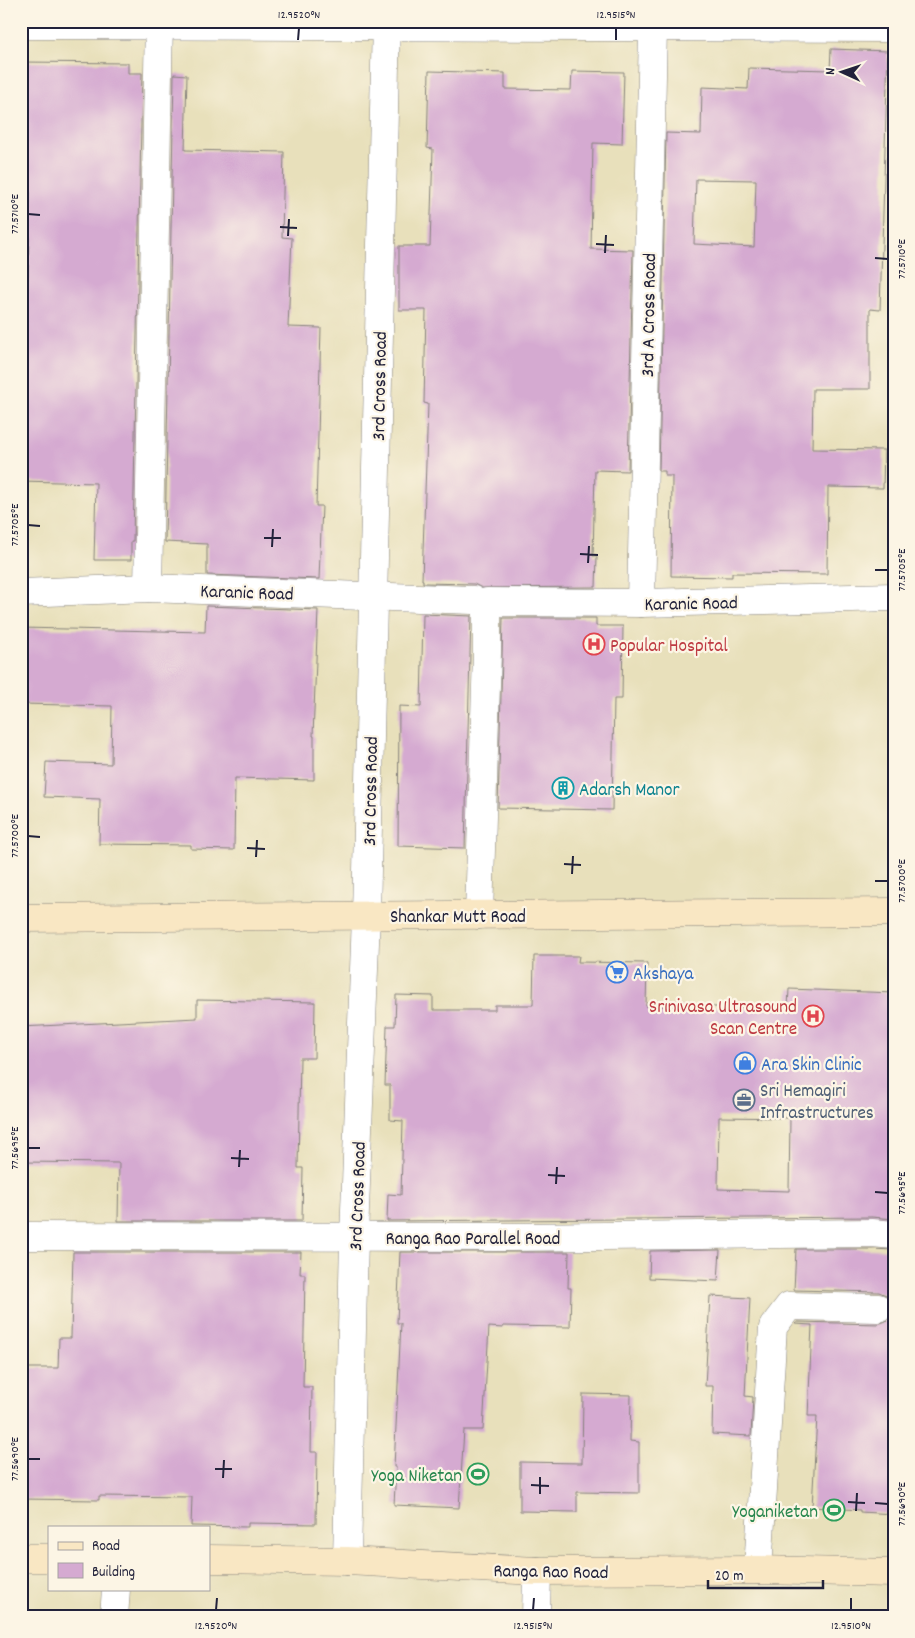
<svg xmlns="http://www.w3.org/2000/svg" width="915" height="1638" viewBox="0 0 915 1638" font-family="Dekko,sans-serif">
<rect width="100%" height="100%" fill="#fcf5e5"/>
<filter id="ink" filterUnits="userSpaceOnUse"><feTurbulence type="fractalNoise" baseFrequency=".02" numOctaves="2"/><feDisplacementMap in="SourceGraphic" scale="10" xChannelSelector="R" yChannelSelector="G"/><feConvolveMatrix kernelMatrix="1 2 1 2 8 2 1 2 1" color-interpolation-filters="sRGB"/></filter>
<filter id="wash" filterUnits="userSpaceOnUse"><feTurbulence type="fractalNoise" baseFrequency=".0096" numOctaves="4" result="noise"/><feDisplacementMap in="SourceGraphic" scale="20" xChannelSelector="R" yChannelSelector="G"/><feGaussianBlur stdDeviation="1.12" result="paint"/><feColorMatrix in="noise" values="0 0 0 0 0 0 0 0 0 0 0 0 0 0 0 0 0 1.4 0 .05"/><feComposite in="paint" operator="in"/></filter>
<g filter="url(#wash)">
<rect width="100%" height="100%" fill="#e8e0bb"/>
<g id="blocks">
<!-- building -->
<g fill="#d5aad1" fill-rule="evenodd">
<path d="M831 49 888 51 880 310 870 309V389H813L812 449 884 450 883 488 828 487 827 574 732 573V577L671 576 672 476H665V471H659L666 133 701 134 702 87 748 89 749 68 830 70ZM696 179 756 180 754 247 694 244Z"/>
<polygon points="21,62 128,63 128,73 142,73 133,541 131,541 131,560 94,560 96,483 21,481 21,314 27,314 30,192 21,192"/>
<polygon points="429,71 505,73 505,89 571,90 572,71 624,72 622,144 593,143 591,249 633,250 628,471 595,470 593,556 597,556 596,587 482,588 474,584 423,583 423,580 422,580 428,404 424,403 426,310 399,310 399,246 430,246 433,149 427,148"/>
<polygon points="174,74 187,75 185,150 284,152 282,237 292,238 288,327 321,328 316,506 322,506 319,579 207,575 207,544 165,542"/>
<polygon points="206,606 318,610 313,736 314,736 314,780 235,778 234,850 191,849 191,845 99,844 100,799 44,797 46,762 111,764 112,706 21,704 21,628 205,632"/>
<polygon points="423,614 471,616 465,848 398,846 399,706 421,707"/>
<polygon points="503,618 596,618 596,626 623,626 622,699 614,699 612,810 498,808"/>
<path d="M534 956H579L578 962 647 963 646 1006 788 1008 789 989 894 993V1219L872 1217 387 1221 388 1194 401 1195 403 1121 390 1120V1085H385L387 1026H395L396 995 433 996V1010H495V1005H533ZM719 1117 790 1118 789 1191 718 1189Z"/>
<polygon points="197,1000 315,1002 314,1058 300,1058 298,1168 303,1168 302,1221 118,1221 119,1163 21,1162 21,1027 197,1018"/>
<polygon points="796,1249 871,1249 894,1250 894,1514 860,1512 860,1510 812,1507 817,1416 808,1416 812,1325 795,1324 797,1322 878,1324 886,1321 891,1316 894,1308 891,1300 886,1295 879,1292 794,1290"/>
<polygon points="720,1250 718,1281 649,1278 650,1251"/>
<polygon points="73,1252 301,1252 300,1274 305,1274 303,1387 312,1387 311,1452 317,1452 316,1524 248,1523 248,1527 191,1526 192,1497 99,1496 99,1500 21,1499 21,1368 58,1368 59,1338 71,1338"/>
<polygon points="400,1252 569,1252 568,1288 571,1288 570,1327 503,1326 503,1328 489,1327 483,1430 464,1430 459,1508 394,1505 396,1467 394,1467 401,1323 397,1323"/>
<polygon points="710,1296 750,1298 745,1396 753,1397 751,1436 712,1434 713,1386 705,1386"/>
<polygon points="583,1394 631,1395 630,1441 639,1442 639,1493 577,1492 577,1512 520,1511 520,1462 582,1463"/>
</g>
</g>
</g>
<g filter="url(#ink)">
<use href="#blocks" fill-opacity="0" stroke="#85817b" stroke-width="1"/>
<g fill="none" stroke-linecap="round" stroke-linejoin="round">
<!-- street casing -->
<g stroke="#85817b" stroke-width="29">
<g id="street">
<polyline points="21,25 894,28"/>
<polyline points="148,588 159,21"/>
<polyline points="21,593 148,588 473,600"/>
<polyline points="641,603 653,28"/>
<polyline points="479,915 487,653 487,602 641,603 894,597"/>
<polyline points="21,1236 511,1237 872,1233 894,1235"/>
<polyline points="347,1561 354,1237 366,916 386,21"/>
<polyline points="758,1570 773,1327 789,1306 878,1308"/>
<polyline points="114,1617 116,1589"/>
<polyline points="536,1617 537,1571"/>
</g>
</g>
<!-- secondary casing -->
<g stroke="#85817b" stroke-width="29">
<g id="secondary">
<polyline points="21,918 894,912"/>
<polyline points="21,1558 49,1558"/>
<polyline points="209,1559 347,1561 537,1571 758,1570 894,1573"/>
</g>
</g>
<!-- street -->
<use href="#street" stroke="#fff" stroke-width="28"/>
<!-- secondary -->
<use href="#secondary" stroke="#f9e7c3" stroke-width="28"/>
</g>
</g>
<!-- ticks -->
<path fill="none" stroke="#22223b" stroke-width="2" d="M298 40 299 28M616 40V28M28 214 40 215M280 227 297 228M288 236 289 219M596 244 614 245M605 253 606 235M875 258 888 259M28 525 40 526M264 538H281M272 547 273 529M580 554 598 555M588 563 589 546M875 570H888M28 836 40 837M247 848 265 849M256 857 257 840M564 864 581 865M572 874 573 856M875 881H888M28 1148H40M231 1158 249 1159M239 1167 240 1150M548 1175 565 1176M556 1184 557 1167M875 1192 888 1193M28 1459H40M215 1469H232M223 1478 224 1460M531 1485 549 1486M540 1494V1477M848 1502 865 1503M875 1503 888 1504M856 1511 857 1493M216 1610 217 1598M533 1610 534 1598M851 1610V1598"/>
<!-- icons -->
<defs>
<g id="hospital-ring" transform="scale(1.125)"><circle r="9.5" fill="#fcf5e5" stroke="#e0444e" stroke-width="1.5"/><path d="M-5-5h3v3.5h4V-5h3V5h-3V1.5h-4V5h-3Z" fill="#e0444e"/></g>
<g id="building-ring" transform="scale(1.125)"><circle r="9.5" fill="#fcf5e5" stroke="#0f9aa8" stroke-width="1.5"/><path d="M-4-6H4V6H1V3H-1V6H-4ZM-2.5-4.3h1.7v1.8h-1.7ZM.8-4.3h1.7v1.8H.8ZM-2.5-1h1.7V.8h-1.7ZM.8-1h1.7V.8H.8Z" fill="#0f9aa8"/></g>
<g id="supermarket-ring" transform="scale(1.125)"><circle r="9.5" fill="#fcf5e5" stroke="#3f7fe0" stroke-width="1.5"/><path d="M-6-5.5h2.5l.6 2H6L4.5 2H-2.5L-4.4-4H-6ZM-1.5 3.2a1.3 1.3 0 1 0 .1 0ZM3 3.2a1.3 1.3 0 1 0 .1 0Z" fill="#3f7fe0"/></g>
<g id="shop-ring" transform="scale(1.125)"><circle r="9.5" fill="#fcf5e5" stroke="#3f7fe0" stroke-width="1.5"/><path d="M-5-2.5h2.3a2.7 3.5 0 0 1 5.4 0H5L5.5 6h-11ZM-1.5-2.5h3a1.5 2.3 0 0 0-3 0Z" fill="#3f7fe0"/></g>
<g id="office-ring" transform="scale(1.125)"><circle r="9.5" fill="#fcf5e5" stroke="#5c6f8a" stroke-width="1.5"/><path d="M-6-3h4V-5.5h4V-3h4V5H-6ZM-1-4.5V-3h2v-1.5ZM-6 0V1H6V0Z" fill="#5c6f8a"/></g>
<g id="stadium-ring" transform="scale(1.125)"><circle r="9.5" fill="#fcf5e5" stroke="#2e9e5b" stroke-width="1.5"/><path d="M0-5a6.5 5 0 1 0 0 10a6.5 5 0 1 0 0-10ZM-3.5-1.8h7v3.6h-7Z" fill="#2e9e5b"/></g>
</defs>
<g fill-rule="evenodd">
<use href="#hospital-ring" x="594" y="644"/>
<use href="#building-ring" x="563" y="788"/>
<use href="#supermarket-ring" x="617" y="972"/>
<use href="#hospital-ring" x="813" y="1016"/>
<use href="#shop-ring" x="745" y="1063"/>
<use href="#office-ring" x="744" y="1100"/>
<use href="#stadium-ring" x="478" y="1474"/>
<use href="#stadium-ring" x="834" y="1510"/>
</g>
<g text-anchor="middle" stroke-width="4.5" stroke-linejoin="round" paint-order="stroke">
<!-- street labels -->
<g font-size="19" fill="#22223b" stroke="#fcf5e5">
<text transform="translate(647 315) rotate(-89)" y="7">3rd A Cross Road</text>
<text transform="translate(378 386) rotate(-89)" y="7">3rd Cross Road</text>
<text transform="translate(247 591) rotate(2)" y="7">Karanic Road</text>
<text transform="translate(691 602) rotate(-1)" y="7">Karanic Road</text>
<text transform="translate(369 791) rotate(-89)" y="7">3rd Cross Road</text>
<text x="458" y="922">Shankar Mutt Road</text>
<text transform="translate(356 1196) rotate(-88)" y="7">3rd Cross Road</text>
<text x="473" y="1244">Ranga Rao Parallel Road</text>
<text transform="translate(551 1570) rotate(1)" y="7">Ranga Rao Road</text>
</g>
<!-- health labels -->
<g font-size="19" fill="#be3a42" stroke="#fcf5e5" text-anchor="start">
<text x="610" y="651">Popular Hospital</text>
<text x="797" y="1012" text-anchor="end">Srinivasa Ultrasound<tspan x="797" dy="22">Scan Centre</tspan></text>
</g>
<!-- culture labels -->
<g font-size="19" fill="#0d838f" stroke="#fcf5e5" text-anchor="start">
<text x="579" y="795">Adarsh Manor</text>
</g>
<!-- shop labels -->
<g font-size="19" fill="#366cbe" stroke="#fcf5e5" text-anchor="start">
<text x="633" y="979">Akshaya</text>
<text x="761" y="1070">Ara Skin Clinic</text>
</g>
<!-- service labels -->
<g font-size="19" fill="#4e5e75" stroke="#fcf5e5" text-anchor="start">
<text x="760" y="1096">Sri Hemagiri<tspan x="760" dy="22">Infrastructures</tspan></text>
</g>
<!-- leisure labels -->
<g font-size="19" fill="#27864d" stroke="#fcf5e5" text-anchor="end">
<text x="462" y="1481">Yoga Niketan</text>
<text x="818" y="1517">Yoganiketan</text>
</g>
</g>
<!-- margin -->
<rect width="915" height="1638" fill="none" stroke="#fcf5e5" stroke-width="55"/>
<!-- legend -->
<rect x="48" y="1526" width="162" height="65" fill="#fcf5e5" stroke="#a5a1a1"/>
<rect x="58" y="1542" width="25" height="8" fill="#f9e7c3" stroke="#a5a1a1"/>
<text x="92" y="1550" font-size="15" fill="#22223b">Road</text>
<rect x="58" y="1563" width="25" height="15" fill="#d5aad1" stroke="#a5a1a1"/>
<text x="92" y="1576" font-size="15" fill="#22223b">Building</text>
<!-- north arrow -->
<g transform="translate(842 72) rotate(273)" stroke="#fcf5e5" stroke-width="4" paint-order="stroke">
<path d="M0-4L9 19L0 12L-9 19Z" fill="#22223b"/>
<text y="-8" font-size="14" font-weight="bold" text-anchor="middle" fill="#22223b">N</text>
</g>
<!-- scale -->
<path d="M708 1580v8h115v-8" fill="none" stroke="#22223b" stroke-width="2.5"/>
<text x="715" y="1580" font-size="15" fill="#22223b" stroke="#fcf5e5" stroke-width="4" paint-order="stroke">20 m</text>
<rect x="28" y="28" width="860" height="1582" fill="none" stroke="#22223b" stroke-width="2"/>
<g font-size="12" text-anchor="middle" fill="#22223b">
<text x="299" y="18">12.9520°N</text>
<text x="616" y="18">12.9515°N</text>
<text transform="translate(14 214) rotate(-90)" y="4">77.5710°E</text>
<text transform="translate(901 259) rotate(-90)" y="4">77.5710°E</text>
<text transform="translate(14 525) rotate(-90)" y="4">77.5705°E</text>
<text transform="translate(901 570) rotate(-90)" y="4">77.5705°E</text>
<text transform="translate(14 836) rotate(-90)" y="4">77.5700°E</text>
<text transform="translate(901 881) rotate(-90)" y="4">77.5700°E</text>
<text transform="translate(14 1148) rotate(-90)" y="4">77.5695°E</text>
<text transform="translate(901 1193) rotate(-90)" y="4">77.5695°E</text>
<text transform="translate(14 1459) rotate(-90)" y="4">77.5690°E</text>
<text transform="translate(901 1504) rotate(-90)" y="4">77.5690°E</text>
<text x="216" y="1629">12.9520°N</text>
<text x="533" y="1629">12.9515°N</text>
<text x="851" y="1629">12.9510°N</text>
</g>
</svg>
